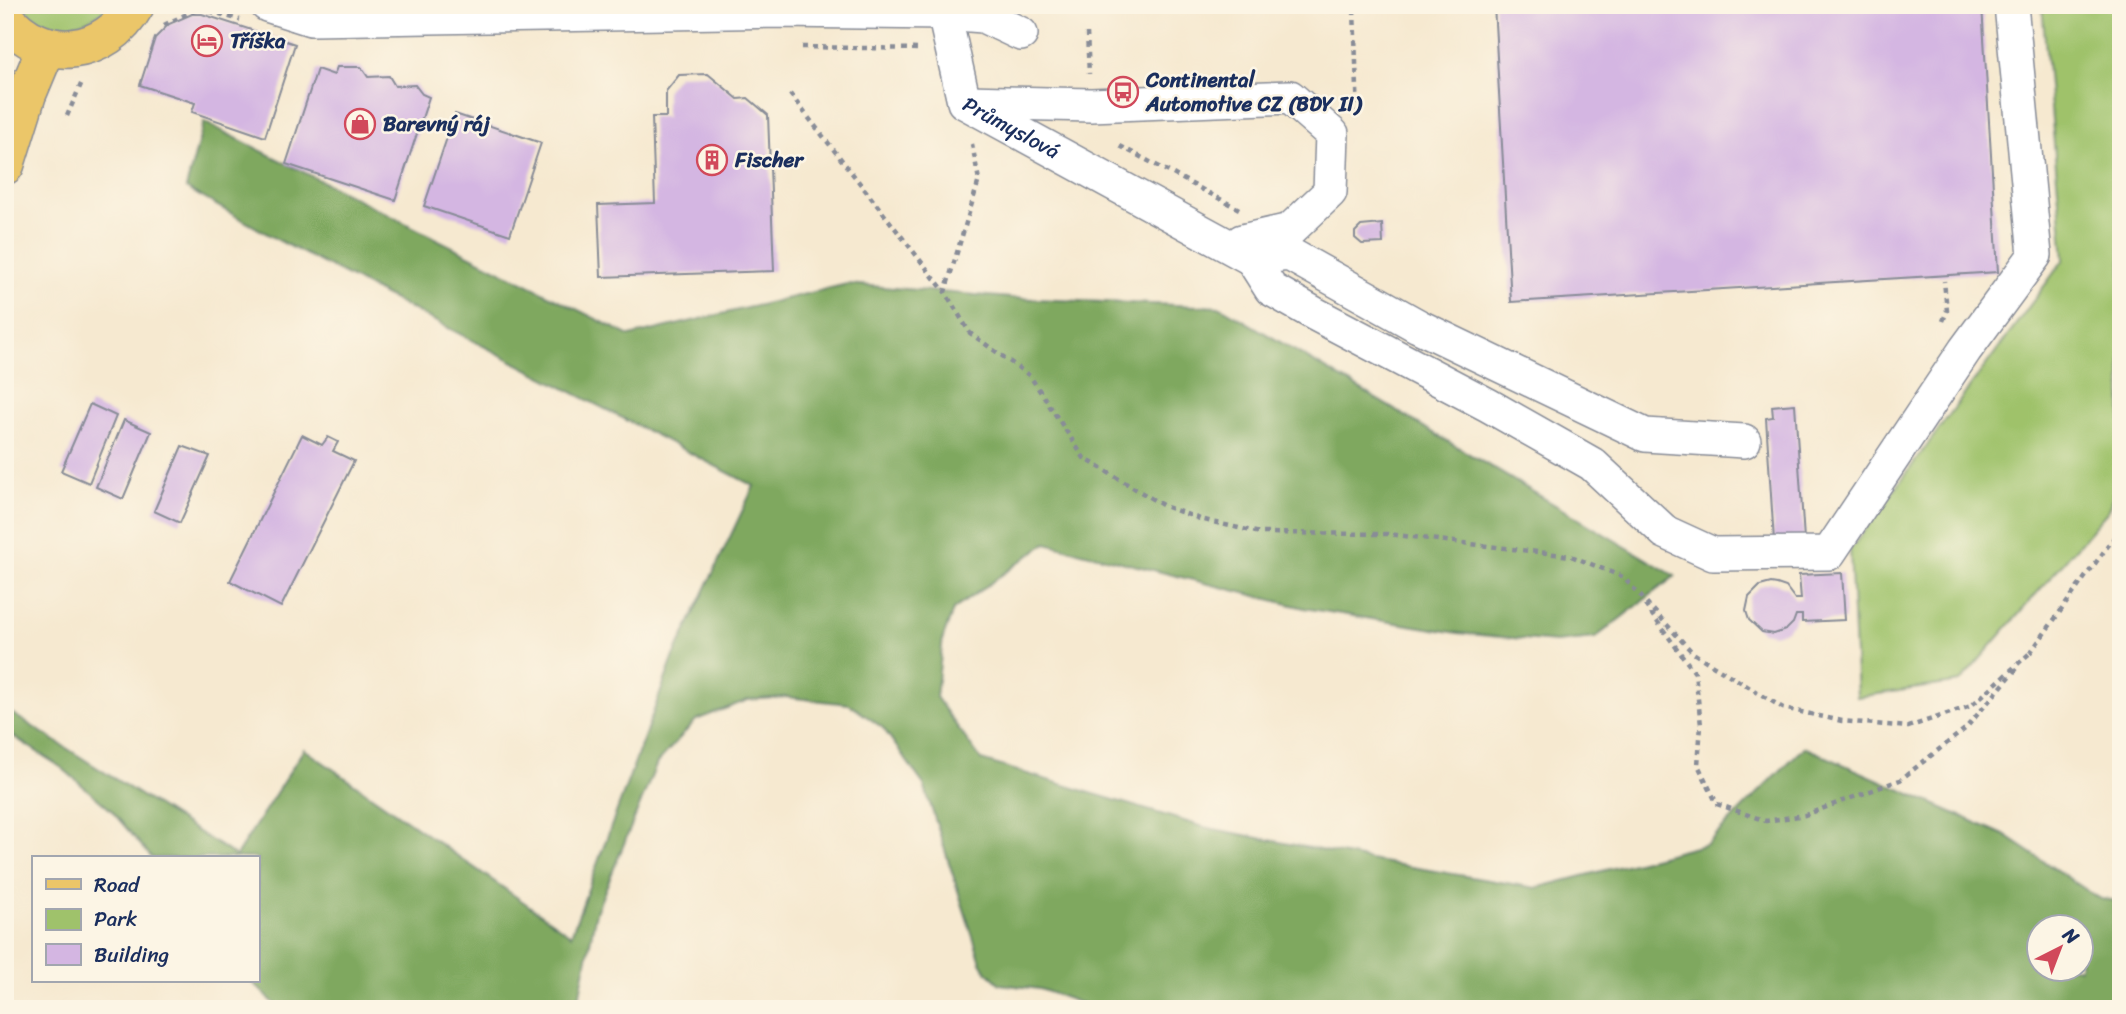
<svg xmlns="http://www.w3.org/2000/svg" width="2126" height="1014" viewBox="0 0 2126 1014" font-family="Sriracha,sans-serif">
<rect width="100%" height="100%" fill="#fcf5e5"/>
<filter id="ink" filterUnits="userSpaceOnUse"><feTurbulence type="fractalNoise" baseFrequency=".0143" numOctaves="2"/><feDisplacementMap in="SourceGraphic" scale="14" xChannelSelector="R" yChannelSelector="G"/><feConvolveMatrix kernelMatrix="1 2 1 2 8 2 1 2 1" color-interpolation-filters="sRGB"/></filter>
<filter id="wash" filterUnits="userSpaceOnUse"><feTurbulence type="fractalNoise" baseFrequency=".00686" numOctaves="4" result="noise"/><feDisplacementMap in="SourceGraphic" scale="28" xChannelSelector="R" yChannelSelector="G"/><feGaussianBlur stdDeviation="1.57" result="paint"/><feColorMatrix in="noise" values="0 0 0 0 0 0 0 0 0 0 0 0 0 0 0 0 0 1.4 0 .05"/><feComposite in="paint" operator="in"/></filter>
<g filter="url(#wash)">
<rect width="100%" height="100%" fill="#f6e9d0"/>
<!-- green -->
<g fill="#9fc26b" stroke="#5d7864" stroke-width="2">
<path d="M22 5H110C86 29 45 36 22 5Z"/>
<polygon points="2042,5 2121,5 2121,478 2107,512 1960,682 1857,697 1850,550 2064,259"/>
</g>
<!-- forest -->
<path fill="#7fa85f" stroke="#4d6c5e" stroke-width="2" fill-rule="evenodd" d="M204 122 630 336 847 284 1011 298 1221 307 1675 576 1595 638 1556 642 1458 633 1304 608 1046 543 953 610 943 638 936 697 981 760 1204 827 1370 860 1536 888 1707 844 1804 747 2004 835 2100 899 2121 901V1009H1098L1040 989 1000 984 987 972 981 962 924 785 883 728 849 704 786 697 748 700 696 720 657 763 596 912 577 1009H280L251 981H257V858H152L111 810 62 768 5 731V709L236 856 304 749 571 935 674 656 754 486 280 241 186 188ZM2038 926H2080V968H2038Z"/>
<g id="blocks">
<!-- building -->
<g fill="#d4b6e2">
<polygon points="1494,5 1982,5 1998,272 1511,302"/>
<polygon points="192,14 202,14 295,44 265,137 192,112 195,103 140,85 155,38 169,24"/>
<polygon points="337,67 361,67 368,77 389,76 395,86 415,85 422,94 429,97 395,200 286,164 317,69 334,75"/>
<polygon points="708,74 738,99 748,98 768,115 774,271 601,277 598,205 655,203 652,117 666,117 666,91 679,75"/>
<polygon points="455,114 541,143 510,235 424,206"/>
<polygon points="1382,224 1383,243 1362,244 1355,238 1355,232 1361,226"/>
<polygon points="90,404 116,416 89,483 61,471"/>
<polygon points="1795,404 1804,539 1774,541 1766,418 1773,417 1772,406"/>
<polygon points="124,420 151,432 123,499 96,487"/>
<polygon points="302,435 322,445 328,437 338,442 333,451 354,461 281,607 230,581"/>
<polygon points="182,446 210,456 180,523 154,511"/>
<polygon points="1842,573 1845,620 1802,622 1802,615 1796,615 1793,623 1786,630 1774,634 1762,632 1749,620 1746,611 1749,597 1760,586 1771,583 1777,584 1786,587 1795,599 1801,599 1799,575"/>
</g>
</g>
</g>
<g filter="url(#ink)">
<use href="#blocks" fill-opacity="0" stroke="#888c97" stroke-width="2"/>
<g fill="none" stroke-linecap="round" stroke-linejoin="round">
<!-- minor casing -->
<g stroke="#888c97" stroke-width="36">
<g id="minor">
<polyline points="267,5 311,19 780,11 944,13 983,16 1021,34"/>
<path id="s1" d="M944 13 964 102 1252 259 1289 254 1418 326 1645 435 1744 441"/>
<polyline points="968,102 1091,105 1290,97 1332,134 1330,192 1290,230 1242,241"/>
<polyline points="1252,259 1271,289 1315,314 1488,405 1592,464 1665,532 1713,554 1829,553 1965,350 2035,255 2011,5"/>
</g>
</g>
<!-- major casing -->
<g stroke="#888c97" stroke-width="41">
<g id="major">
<path d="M5 18C43 64 106 57 135 5"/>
<polyline points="5,165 27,94 47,46"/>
</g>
</g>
<!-- path -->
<g stroke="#888c97" stroke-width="4.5" stroke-dasharray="5 5" stroke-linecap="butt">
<polyline points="1354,10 1358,115"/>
<polyline points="164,25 199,8 240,20"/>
<polyline points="1087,33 1089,74"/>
<polyline points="802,47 920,49"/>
<polyline points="790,94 945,292"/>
<polyline points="67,116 82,82"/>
<polyline points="972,144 979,180 945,292 970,333 1030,376 1084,458 1164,506 1200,519 1260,533 1388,534 1571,556 1623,577 1693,653 1783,708 1842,721 1908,727 1971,706 2031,652"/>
<polyline points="1120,146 1239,209"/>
<polyline points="1943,321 1947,311 1944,281"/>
<polyline points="1645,605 1695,673 1701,725 1698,765 1717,804 1766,821 1805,815 1900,780 1965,729 2020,665"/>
<polyline points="2030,653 2121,528"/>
</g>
<!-- minor -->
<use href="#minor" stroke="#fff" stroke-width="33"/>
<!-- major -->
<use href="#major" stroke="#ebc669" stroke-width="38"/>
</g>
</g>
<!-- icons -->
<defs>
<g id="hotel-ring" transform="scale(1.575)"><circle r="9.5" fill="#fcf5e5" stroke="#d1495b" stroke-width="1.5"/><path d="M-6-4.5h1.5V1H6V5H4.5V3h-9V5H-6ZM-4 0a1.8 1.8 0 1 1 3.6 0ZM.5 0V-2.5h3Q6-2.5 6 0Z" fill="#d1495b"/></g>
<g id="bus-ring" transform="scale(1.575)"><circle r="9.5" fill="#fcf5e5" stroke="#d1495b" stroke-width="1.5"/><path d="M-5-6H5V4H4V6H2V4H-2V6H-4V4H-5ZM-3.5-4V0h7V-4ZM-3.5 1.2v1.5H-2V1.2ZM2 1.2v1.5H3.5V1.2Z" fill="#d1495b"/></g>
<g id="shop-ring" transform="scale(1.575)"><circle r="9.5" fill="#fcf5e5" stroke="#d1495b" stroke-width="1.5"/><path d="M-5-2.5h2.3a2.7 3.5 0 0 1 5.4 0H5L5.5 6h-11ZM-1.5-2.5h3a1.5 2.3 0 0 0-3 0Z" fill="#d1495b"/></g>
<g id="building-ring" transform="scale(1.575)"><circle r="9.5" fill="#fcf5e5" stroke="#d1495b" stroke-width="1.5"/><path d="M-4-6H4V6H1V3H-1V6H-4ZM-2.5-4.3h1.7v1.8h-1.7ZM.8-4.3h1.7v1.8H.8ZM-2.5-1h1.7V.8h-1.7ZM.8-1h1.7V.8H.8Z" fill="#d1495b"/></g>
</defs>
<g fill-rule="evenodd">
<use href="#hotel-ring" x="207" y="41"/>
<use href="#bus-ring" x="1123" y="92"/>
<use href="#shop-ring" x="360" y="124"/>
<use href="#building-ring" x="712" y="160"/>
</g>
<g text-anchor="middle" stroke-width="5" stroke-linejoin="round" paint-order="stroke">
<!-- poi labels -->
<g font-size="21" font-weight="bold" fill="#1b2f5e" stroke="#fcf5e5" text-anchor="start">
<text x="230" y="48">Tříška</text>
<text x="1146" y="87">Continental<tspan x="1146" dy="24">Automotive CZ (BDY II)</tspan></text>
<text x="383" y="131">Barevný ráj</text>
<text x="735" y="167">Fischer</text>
</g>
<!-- street labels -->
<g font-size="21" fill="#1b2f5e" stroke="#fcf5e5">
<text dy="7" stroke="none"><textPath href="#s1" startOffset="145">Průmyslová</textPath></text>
</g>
</g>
<!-- margin -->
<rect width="2126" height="1014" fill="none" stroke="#fcf5e5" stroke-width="28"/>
<!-- legend -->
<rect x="32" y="856" width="228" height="126" fill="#fcf5e5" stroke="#a2a6af" stroke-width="2"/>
<rect x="46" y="879" width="35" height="10" fill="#ebc669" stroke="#a2a6af" stroke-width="2"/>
<text x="94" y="892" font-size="21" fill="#1b2f5e">Road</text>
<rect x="46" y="909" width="35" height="21" fill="#9fc26b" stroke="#a2a6af" stroke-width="2"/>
<text x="94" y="926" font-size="21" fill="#1b2f5e">Park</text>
<rect x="46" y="944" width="35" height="21" fill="#d4b6e2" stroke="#a2a6af" stroke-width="2"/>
<text x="94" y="962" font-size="21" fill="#1b2f5e">Building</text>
<!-- north arrow -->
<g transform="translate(2060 948) rotate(42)"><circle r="33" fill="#fcf5e5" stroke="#a2a6af" stroke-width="2"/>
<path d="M0-5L12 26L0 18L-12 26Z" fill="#d1495b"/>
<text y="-10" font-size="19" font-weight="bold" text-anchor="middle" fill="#1b2f5e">N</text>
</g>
</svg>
